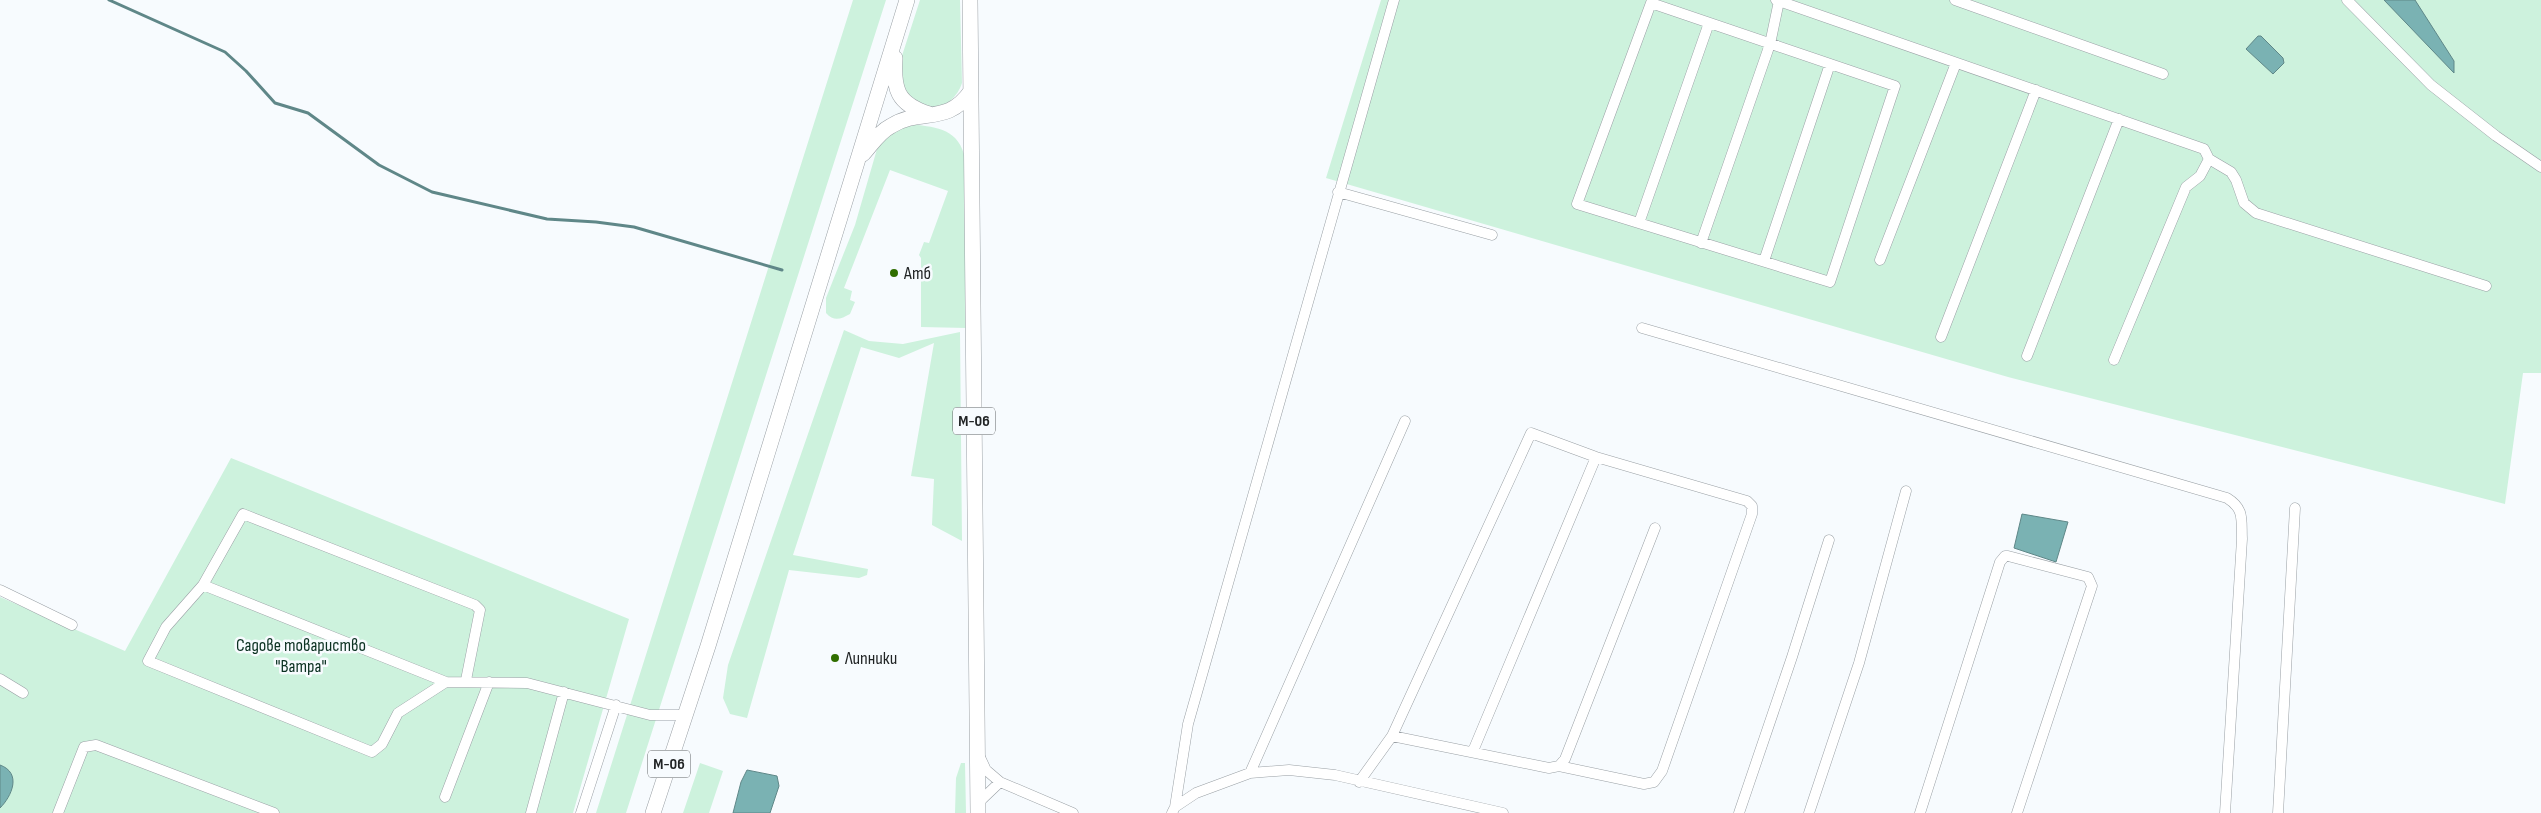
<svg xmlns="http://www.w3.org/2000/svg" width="2541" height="813" font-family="'Sofia Sans Condensed',sans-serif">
<rect width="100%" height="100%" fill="#f7fbfe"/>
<!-- green -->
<path fill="#cdf2dd" d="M 853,0 L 886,0 L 626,813 L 596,813 Z
M 920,0 L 960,0 L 962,83 C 957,99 940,113 922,107 C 916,105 911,99 905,96 L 899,65 Z
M 1381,0 L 2541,0 L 2541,373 L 2523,373 L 2505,504 L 2008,377 L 1326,178 Z
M 909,124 C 933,127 956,127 964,154 L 967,328 L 921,327 L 921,258 L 919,255 L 924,242 L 929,243 L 948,191 L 890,170 L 844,288 L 852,291 L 850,300 L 855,302 L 850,314 C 841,319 834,322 826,313 L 826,298 L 855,225 L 877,149 L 881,139 Z
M 844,330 L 869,341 L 903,344 L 960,332 L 962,541 L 932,525 L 934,479 L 911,476 L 934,343 L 899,358 L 861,347 L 793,555 L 868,569 L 867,575 L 859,578 L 789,570 L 747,718 L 730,714 L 723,698 L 728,665 Z
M 231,458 L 629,619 L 573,813 L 0,813 L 0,597 L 125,651 Z
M 700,763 L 723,771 L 709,813 L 683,813 Z
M 961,763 L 965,763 L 966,813 L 955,813 L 956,778 Z"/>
<!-- water -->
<path fill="#7ab2b3" stroke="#5f8788" d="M 2384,0 L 2415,0 L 2454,61 L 2454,73 Z
M 2258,36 L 2261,36 L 2283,58 L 2284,63 L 2273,74 L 2246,49 Z
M 2022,514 L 2068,522 L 2056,562 L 2014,548 Z
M 0,765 C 22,773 12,796 0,808 Z
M 747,770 L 777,776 L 779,786 L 770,813 L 733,813 L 741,782 Z"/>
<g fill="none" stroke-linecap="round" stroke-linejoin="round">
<!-- stream -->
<path stroke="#5f8788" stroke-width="3" d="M 109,0 L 225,52 L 246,71 L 275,103 L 308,113 L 379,165 L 432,192 L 547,219 L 596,222 L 634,227 L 782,270"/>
<defs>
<path id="minor" d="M 1776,0 L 2204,149 L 2209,159 L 2231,172 L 2236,180 L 2244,203 L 2256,213 L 2486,286
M 1955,0 L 2163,74
M 2347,0 L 2431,85 L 2496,136 L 2541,167
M 1651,3 L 1895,86 L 1830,282 L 1577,204 Z
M 1338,192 L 1492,235
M 1639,223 L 1709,23
M 1701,243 L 1770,44 L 1779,1
M 1880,260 L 1956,63
M 1764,261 L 1830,64
M 1642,328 L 2227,498 C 2245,509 2241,520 2242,539 L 2225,813
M 1941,337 L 2036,90
M 2027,356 L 2119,119
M 2114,360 L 2186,187 L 2200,176 L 2209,159
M 203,585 L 446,682
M 0,590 L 72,625
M 0,679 L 23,693
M 466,680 L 480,610 L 475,605 L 243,514 L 203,585 L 166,627 L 148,661 L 372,752 L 382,744 L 398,713 L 446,682 L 527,683 L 650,715 L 685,715
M 1392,736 L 1549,768 L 1559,766 L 1565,759 L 1655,528
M 1473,751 L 1596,457
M 979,755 L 986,770 L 1000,782 L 1073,813
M 1250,773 L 1405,421
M 1359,782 L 1392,736 L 1531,433 L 1596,457 L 1747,501 L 1752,506 L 1752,514 L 1662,771 L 1654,782 L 1644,784 L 1559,766
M 445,797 L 489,682
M 978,803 L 1000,782
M 1175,807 L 1188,724 L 1394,0
M 58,813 L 84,747 L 96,745 L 274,813
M 531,813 L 564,692
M 581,813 L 616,705
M 1172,813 L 1175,807 L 1196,793 L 1250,773 L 1289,770 L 1335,775 L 1503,813
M 1739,813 L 1792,657 L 1829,540
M 1809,813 L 1859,663 L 1906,491
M 1920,813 L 2000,562 L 2005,556 L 2008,556 L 2088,577 L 2092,586 L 2017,813
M 2278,813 L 2295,508"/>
<path id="highway" d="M 970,0 L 978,813
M 895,58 C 893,89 897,104 929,114
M 863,154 C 872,144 879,132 891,126 C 922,107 947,126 971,91
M 653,813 L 708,646 L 907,0"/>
</defs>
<!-- minor casing -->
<use href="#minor" stroke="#9aa0a5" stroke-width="11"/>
<!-- highway casing -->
<use href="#highway" stroke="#9aa0a5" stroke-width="16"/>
<!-- minor -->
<use href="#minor" stroke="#fff" stroke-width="10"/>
<!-- highway -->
<use href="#highway" stroke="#fff" stroke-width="15"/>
</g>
<!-- markers -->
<g fill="#306e00" stroke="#f7fbfe" stroke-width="2">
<circle cx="894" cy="273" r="5"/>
<circle cx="835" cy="658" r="5"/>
</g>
<g text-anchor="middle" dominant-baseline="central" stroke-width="5" stroke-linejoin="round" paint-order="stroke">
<!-- shield labels -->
<g fill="#f7fbfe" stroke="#616466" stroke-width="1">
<rect x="953" y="407.5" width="42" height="27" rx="4"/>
<rect x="648" y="750.5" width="42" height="27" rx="4"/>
</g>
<g font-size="16" font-weight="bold" fill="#212425">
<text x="974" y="421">М-06</text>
<text x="669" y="764">М-06</text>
</g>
<!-- poi labels -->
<g font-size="18" fill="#212425" stroke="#f7fbfe" text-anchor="start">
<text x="904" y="273">Атб</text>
<text x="845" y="658">Липники</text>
</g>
<!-- park labels -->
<g font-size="18" fill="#0c3222" stroke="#f7fbfe">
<text x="301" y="645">Садове товариство<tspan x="301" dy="21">"Ватра"</tspan></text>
</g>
</g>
</svg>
